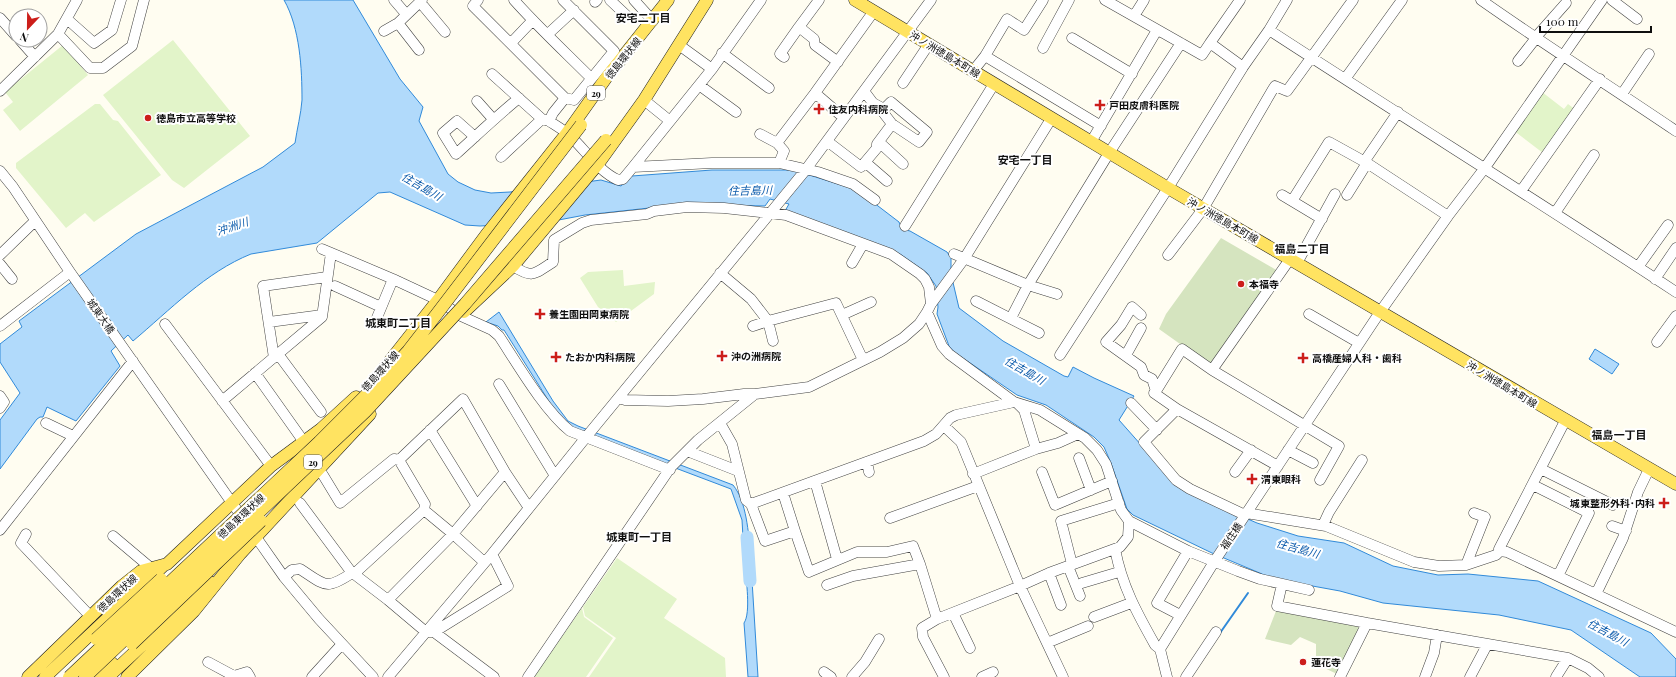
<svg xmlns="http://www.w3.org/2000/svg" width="1676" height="677" font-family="'Playfair Display','Noto Sans JP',serif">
<rect width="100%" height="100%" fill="#fffdf1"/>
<!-- cemetery -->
<path fill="#d5e4bf" d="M 1221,238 L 1278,271 L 1211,366 L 1159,329 L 1166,314 Z
M 1276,611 L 1361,626 L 1337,674 L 1316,664 L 1316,644 L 1300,637 L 1291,645 L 1265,639 Z"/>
<!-- pitch -->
<path fill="#e2f4c9" d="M 173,40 L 250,136 L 184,188 L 172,180 L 103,95 Z
M 63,45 L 88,75 L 20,131 L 3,110 L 13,102 L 5,92 Z
M 1542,92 L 1564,109 L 1568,104 L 1576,110 L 1543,153 L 1513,130 Z
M 95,104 L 100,104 L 113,120 L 118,121 L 161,175 L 94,222 L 85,213 L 66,228 L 16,168 L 16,163 Z
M 623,270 L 624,286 L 655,282 L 654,294 L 616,322 L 598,307 L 580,278 L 588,272 Z
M 617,558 L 677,599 L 664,618 L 725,658 L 726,677 L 589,677 L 616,638 L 585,616 L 583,607 Z
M 582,608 L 584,617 L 613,638 L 586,677 L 534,677 Z"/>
<!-- water -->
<path fill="#b1dafb" stroke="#318ad9" d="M 284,0 L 353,0 L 400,79 L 423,107 L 419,121 L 448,174 L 458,182 L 475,190 L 491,193 L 510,192 L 601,180 L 621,186 L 632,176 L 712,170 L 793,170 L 848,187 L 861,193 L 899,222 L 902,229 L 910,231 L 947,252 L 951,258 L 951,274 L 959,308 L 1003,341 L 1064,376 L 1068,377 L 1073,367 L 1094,378 L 1134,396 L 1119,420 L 1142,446 L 1188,493 L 1257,523 L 1298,536 L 1344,543 L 1393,566 L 1438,575 L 1468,574 L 1538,581 L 1651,633 L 1676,659 L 1676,677 L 1640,677 L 1571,630 L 1499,615 L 1383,603 L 1340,591 L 1274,579 L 1212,553 L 1133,515 L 1127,509 L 1111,463 L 1104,447 L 1094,437 L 1046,405 L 1017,395 L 954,352 L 949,346 L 937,314 L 938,307 L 936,286 L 927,273 L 900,254 L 785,211 L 789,204 L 770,199 L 765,206 L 686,204 L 585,215 L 548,222 L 480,226 L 465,225 L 390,192 L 378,193 L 317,243 L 251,254 C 206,272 170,310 133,341 L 128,335 L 111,351 L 120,366 L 76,421 L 47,407 L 43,417 L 40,417 L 37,419 L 0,469 L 0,420 L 20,393 L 0,362 L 0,344 L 22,327 L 19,321 L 136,234 L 263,167 L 295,143 C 297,129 301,114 302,100 C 302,69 300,28 284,0 Z
M 499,312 L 553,401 L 568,421 L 578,426 L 733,485 C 747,502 748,533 751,554 L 744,555 L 742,520 L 731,489 L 580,432 L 564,422 L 550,403 L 504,330 L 502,330 L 498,326 L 486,322 Z
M 1595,349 L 1619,364 L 1612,374 L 1589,359 Z
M 751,564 L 758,677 L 748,677 L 744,623 C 751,613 746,579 745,566 Z"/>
<!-- pier -->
<path fill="#fffdf1" d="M 571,183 L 542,224 L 508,226 L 538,187 Z"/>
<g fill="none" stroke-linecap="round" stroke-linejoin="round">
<!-- stream -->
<path stroke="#318ad9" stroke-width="2" d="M 1220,633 L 1248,593"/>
<!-- river -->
<path stroke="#b1dafb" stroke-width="13" d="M 747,537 L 750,581"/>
<defs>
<path id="minor" d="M 394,0 L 406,14
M 478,0 L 473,6 L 565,98 L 574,100 L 614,51 L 563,0
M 514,0 C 538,27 565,52 591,78
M 610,0 L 627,16
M 634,0 L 653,21
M 819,0 L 799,27 L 814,39 L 815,45 L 838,62
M 1105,0 L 1202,55 L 1210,43 L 1243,67
M 1481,0 C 1545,45 1611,87 1676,131
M 1612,0 L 1637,19
M 420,2 L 445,32
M 595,2 L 597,0
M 1134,16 L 1144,0
M 0,18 L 16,36
M 67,19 L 94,43 L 112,30 L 121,0
M 1269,30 L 1287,0
M 384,31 L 398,23
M 58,34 L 90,68 L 103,68 L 132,46 L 144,0
M 548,34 L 574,10
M 1072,38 L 1132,74
M 1535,38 L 1566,3
M 20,40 L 35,57
M 511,43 L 532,21
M 1210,43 L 1240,0
M 679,45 L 712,69
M 1043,48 L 1069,0
M 419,50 L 398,23 L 422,0
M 722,53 L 769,88
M 985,56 L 1101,126
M 784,57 L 780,54 L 799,27
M 1518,61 L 1536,38
M 973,71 L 985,56 L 1007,19 L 1024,30 L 1043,0
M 492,74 L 542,119 L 549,121
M 1345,79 L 1402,0
M 903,83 L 929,44
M 699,85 L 736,112
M 0,91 L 58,34 L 77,0
M 864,91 L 873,103 L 884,109 L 891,102 L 927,132 L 919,142 L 892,124
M 815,93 L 844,118
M 1622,94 L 1649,54
M 565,98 L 553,113 L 549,121 C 555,125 562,129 568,134 C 584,148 598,171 618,180 L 623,179 L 633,167 L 712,163 L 779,163 L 818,172 L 853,184 L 875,200
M 644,100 L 670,121
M 477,101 L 493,119
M 760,134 L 777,143
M 475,137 L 457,121 L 443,133 L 456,154 C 477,135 497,116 519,98
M 827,141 L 861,167 L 877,148 L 877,144 L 892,124 L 882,111 L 884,109
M 879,142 L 903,164
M 1091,142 L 1157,30
M 501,157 L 542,119
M 865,162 L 887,181
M 1364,162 L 1398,112
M 779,163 L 784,151 L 777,143 L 815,93 L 874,11
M 633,167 L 712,69 L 761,0
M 0,171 L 13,187 L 70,272 L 284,577 L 319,619 L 373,677
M 1521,191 L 1600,79
M 1282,195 L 1322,219
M 1347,195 L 1367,163
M 1292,201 L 1329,142 L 1367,163 L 1448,216
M 1555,213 L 1594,155
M 905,226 L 994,84
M 322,249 L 393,279 L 438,300 L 461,316 L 492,330 L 499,336 C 518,365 544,410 570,431 L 670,470
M 954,254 L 1028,285 L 1057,294
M 0,255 L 35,221
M 1168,255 L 1203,209 L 1273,89 L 1275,86 L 1287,91 L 1353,0
M 852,263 L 863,244
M 1297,263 L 1335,194
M 0,264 L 12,279
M 513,266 C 533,279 534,274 553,262 L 554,240 L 582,223 L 591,220 L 647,214 L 654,211 L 687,207 L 724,208 L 786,215 L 891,254 L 920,274 L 925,279 L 929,287 L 931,304 L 927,312 L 942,346 L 949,354 L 1014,402 L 1040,410 L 1085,438 L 1097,450 L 1106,464 L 1121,510 L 1129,521 L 1188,551 L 1238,571 L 1260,579 L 1309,590
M 1638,267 L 1668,225
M 720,273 L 751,299 L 768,321 L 836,303 L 863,360
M 1655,279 L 1676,248
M 335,286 L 381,307
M 976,301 L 1039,333
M 931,304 L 964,259 L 1051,119
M 1309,314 L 1359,343
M 842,315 L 871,302
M 1141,315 L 1132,307 L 1121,325 L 1106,342 L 1141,367 L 1144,375 L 1152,379 L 1156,391 L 1154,393 L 1177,409 L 1144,442 L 1176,480 L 1190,489 L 1245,515
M 1011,318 L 1028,285 L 1109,153 L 1181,43
M 376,320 L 393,279
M 269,322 L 322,315
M 165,324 L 271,466
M 0,326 L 70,272
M 753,326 L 768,321 L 773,341
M 1657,342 L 1676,316
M 278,354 L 321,412
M 1060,355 L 1168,188 L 1243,67 L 1269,30 C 1404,118 1541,203 1676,292
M 1126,355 L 1141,328
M 274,358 L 263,286 L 327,277
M 1212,370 L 1290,259
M 255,373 L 304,442
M 499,384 L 555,476
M 1156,391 L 1182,349 L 1212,370 L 1339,446 L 1320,480
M 0,396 L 4,402 L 0,408
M 618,398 L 625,400 L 668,401 L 703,399 L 744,394 L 755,394 L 809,387 L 880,352 L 903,338 L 919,324 L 927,312
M 222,401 L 322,317 L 331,253
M 1017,403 L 1024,410 L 1036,449
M 1131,403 L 1157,430
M 1177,409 L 1278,466
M 46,423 L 73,436
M 720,423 L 732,444 L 746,500 L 751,504 L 765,541 L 795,531 L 809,572 L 857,552 L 887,552 L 913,546 L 920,564 L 937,619
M 944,426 L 961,442 L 1020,586 L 1063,677
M 430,430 L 477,506
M 1288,450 L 1313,463
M 687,451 L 738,471
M 1079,458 L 1091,490
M 867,462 L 869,472
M 1541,469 L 1613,505
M 318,471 L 323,475 L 340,503 L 394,459 L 399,460
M 1042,472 L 1055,505 L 1112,481
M 1235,472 L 1251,450
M 973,474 L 1036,449 L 1058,443 L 1078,434
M 815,481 L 837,559
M 1533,485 L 1589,513 L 1558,576
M 783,493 L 795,531
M 300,503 L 352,573
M 751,504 L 924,441 L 936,434 L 950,418 L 956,415 L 1014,402
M 1246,513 L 1326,526 L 1414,562 L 1439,566 L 1466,565 L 1496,555 L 1500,551 L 1507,552 L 1676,632
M 890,518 L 978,486
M 1323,525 L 1329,512 L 1362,460
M 1612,526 L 1626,531
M 0,530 L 133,361
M 26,534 L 21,543 L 91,617
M 113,536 L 151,568
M 1115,549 C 1122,586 1137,613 1155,645 L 1160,649
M 1500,551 L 1499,549 L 1565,421
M 484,562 L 453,534 L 424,510 L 425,504 L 399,460 L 463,399 L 505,472 L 529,508
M 1072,564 L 1061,521 L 1119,503
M 1466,565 L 1485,517 L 1474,513
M 1068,566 L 1080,596
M 1049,573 L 1061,605
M 354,574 L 424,510
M 284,577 L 292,570 L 300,569 C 325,585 325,591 352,573 L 354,574 L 388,600 L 426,632 L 434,632 L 494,677
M 1082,583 L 1119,572
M 1282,584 L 1277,606 L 1367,623
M 827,585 L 853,576 L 920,564
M 1596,594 L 1623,538 L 1638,492 L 1649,469
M 388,600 L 453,534 L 505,472
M 953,613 L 970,648
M 1180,615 L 1157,603 L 1188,551
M 1094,617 L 1131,603
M 434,632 L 508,586 L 492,554
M 1047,643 L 1088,626
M 208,662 L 234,676 L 247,672 L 250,677
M 824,672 L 831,677
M 312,677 L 342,644
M 388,677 L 492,554 L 587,436 L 804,172 L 931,0
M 528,677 L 671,467 L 698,440 L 755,394
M 852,677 L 865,662 L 879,639
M 944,677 L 923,637 L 922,628 L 937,619 L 1020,586 L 1049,573 L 1120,547 L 1128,537 L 1129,521
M 982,677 L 993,672
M 1167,677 L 1160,649 L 1214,562 L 1380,312 L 1448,216 L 1484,169 L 1602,0
M 1186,677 L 1216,632
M 1340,677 L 1367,623 L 1568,658 L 1588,668 L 1599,677
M 1425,677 L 1434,653 L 1437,635
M 1470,677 L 1487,645
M 1556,677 L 1568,658"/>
<path id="major" d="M 855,0 L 1168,188 L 1676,484
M 464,312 L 513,266 L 598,164 L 644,100 L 707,0
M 382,371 L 438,300 L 486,235 L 567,133 L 606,78 L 668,0
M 28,677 L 122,586 L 141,571 L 167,564 L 271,466 L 321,429 L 356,397
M 45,677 L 163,566
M 98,677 L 112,663
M 108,677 L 210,582
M 127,677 L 194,611 L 240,554 L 370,414"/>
</defs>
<!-- minor casing -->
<use href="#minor" stroke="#424242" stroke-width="11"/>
<!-- major casing -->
<use href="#major" stroke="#202020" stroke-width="13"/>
<!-- minor -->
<use href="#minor" stroke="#fff" stroke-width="10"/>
<!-- major -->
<use href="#major" stroke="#ffe361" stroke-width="12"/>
<defs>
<path id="major-bridge" d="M 96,639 L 161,579
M 132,644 L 261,521
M 69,677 L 319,442 L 385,376 L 408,351 L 436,315 L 581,125
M 85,677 L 365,412 L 465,304 L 606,140"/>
</defs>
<!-- major-bridge casing -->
<use href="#major-bridge" stroke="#202020" stroke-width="13" stroke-linecap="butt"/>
<!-- major-bridge -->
<use href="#major-bridge" stroke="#ffe361" stroke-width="12"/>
</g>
<!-- markers -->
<g fill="#cc1e1a" stroke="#fff" stroke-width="1.5">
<path d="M1098 99h4v4h4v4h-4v4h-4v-4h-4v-4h4z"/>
<path d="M817 103h4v4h4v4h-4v4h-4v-4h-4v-4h4z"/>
<circle cx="148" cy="118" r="4"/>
<circle cx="1241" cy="284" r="4"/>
<path d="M538 308h4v4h4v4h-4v4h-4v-4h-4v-4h4z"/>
<path d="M720 350h4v4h4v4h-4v4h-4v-4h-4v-4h4z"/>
<path d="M554 351h4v4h4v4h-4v4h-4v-4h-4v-4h4z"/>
<path d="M1301 352h4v4h4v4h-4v4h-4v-4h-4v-4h4z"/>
<path d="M1250 473h4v4h4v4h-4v4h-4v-4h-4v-4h4z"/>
<path d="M1662 497h4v4h4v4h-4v4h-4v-4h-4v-4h4z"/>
<circle cx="1303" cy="662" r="4"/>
</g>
<g text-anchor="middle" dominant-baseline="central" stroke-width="4" stroke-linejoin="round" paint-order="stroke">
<!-- shield labels -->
<g fill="#fff" stroke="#575757" stroke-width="1">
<rect x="587" y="86" width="18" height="14" rx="3"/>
<rect x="304" y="455" width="18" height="14" rx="3"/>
</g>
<g font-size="9" font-weight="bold" fill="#0f0f0f">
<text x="596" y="93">29</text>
<text x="313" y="462">29</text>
</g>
<!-- street labels -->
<g font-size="10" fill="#0f0f0f" stroke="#fff">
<text transform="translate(945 54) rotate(31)">沖ノ洲徳島本町線</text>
<text transform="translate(623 58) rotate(-51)">徳島環状線</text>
<text transform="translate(1223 220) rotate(30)">沖ノ洲徳島本町線</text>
<text transform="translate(101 316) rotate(55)">城東大橋</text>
<text transform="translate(380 371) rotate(-48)">徳島環状線</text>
<text transform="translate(1502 384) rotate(31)">沖ノ洲徳島本町線</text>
<text transform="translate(241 516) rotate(-43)">徳島東環状線</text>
<text transform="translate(1231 536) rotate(-56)">福住橋</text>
<text transform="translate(117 593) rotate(-43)">徳島環状線</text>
</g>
<!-- poi labels -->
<g font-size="10" font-weight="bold" fill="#0f0f0f" stroke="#fff" text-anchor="start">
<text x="1109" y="105">戸田皮膚科医院</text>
<text x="828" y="109">住友内科病院</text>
<text x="156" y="118">徳島市立高等学校</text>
<text x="1249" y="284">本福寺</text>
<text x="549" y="314">養生園田岡東病院</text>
<text x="731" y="356">沖の洲病院</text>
<text x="565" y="357">たおか内科病院</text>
<text x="1312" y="358">高橋産婦人科・歯科</text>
<text x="1261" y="479">渭東眼科</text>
<text x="1655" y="503" text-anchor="end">城東整形外科･内科</text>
<text x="1311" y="662">蓮花寺</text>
</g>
<!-- neighbourhood labels -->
<g font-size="11" font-weight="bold" fill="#0f0f0f" stroke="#fff">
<text x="643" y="17">安宅二丁目</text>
<text x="1025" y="159">安宅一丁目</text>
<text x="1302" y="248">福島二丁目</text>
<text x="398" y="322">城東町二丁目</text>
<text x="1619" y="434">福島一丁目</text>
<text x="639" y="536">城東町一丁目</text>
</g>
<!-- water labels -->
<g font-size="11" font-style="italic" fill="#0d5cac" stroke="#fff">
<text transform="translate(422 186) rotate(30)">住吉島川</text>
<text transform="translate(750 190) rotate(-1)">住吉島川</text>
<text transform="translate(232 226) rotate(-18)">沖洲川</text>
<text transform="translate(1025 370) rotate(30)">住吉島川</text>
<text transform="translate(1298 548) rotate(16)">住吉島川</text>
<text transform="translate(1608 632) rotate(28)">住吉島川</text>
</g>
</g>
<!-- north arrow -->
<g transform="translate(28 28) rotate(202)"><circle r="19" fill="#ffffff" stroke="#9f9f9f"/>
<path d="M0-3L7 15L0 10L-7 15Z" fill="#cc1e1a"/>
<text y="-6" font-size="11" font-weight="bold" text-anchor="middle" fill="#0f0f0f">N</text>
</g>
<!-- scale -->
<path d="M1540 26v6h111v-6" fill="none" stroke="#0f0f0f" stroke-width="2"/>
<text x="1546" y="26" font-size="12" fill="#0f0f0f" stroke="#ffffff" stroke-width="3" paint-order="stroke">100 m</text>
</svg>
